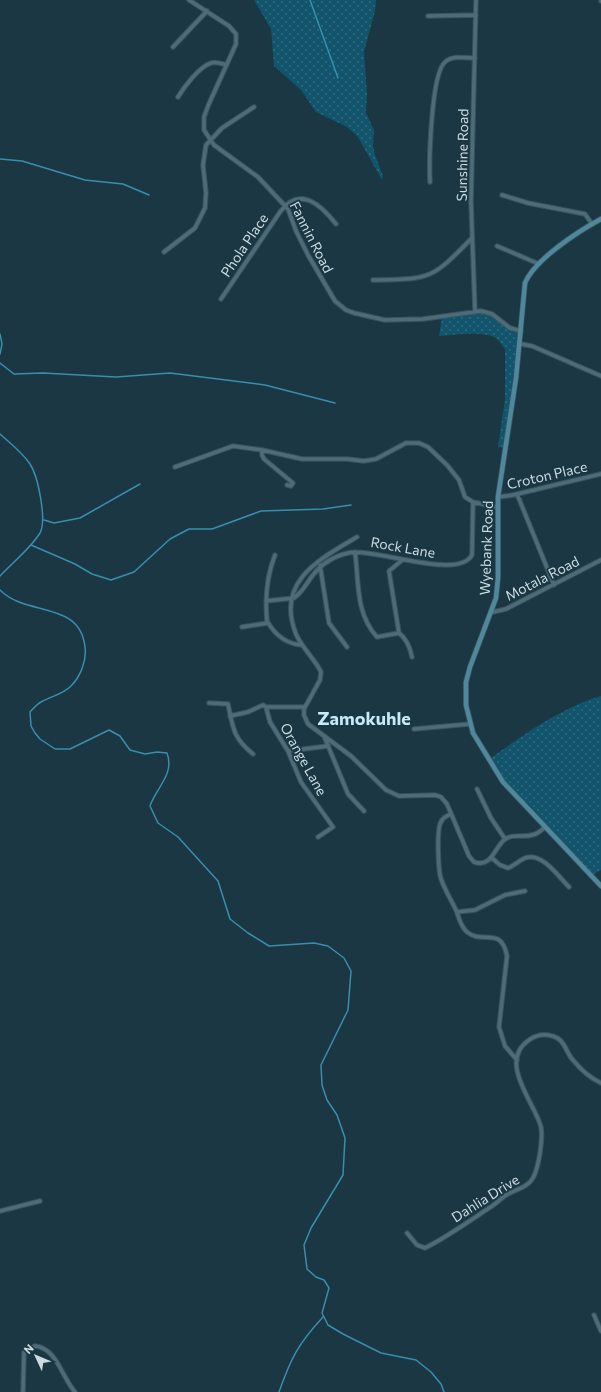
<svg xmlns="http://www.w3.org/2000/svg" width="601" height="1392" font-family="Commissioner,sans-serif">
<defs>
<pattern id="grass-dots" width="8" height="8" patternUnits="userSpaceOnUse"><rect width="8" height="8" fill="#11546c"/><path d="M2 2h.1M6 6h.1" fill="none" stroke="#326c81" stroke-width="1.8" stroke-linecap="round"/></pattern>
</defs>
<rect width="100%" height="100%" fill="#1a3743"/>
<!-- grass -->
<path fill="url(#grass-dots)" d="M 254,0 L 376,0 L 375,11 L 364,52 L 367,94 L 366,113 L 374,130 L 373,146 L 375,155 L 383,176 L 382,180 L 358,137 L 347,127 L 316,112 L 301,90 L 274,66 L 271,29 Z
M 487,312 L 511,328 L 522,331 L 506,448 L 498,447 L 505,399 L 505,349 C 502,345 498,339 494,337 C 481,331 454,335 439,336 L 442,317 Z
M 601,696 L 601,870 L 591,876 L 510,791 L 488,760 C 523,735 560,708 601,696 Z"/>
<g fill="none" stroke-linecap="round" stroke-linejoin="round">
<!-- stream -->
<path stroke="#398eae" stroke-width="1.5" d="M 310,0 L 338,78
M 0,159 L 22,161 L 85,180 L 123,184 L 149,195
M 0,334 L 2,344 L 0,354
M 0,363 L 14,374 L 43,373 L 116,377 L 170,373 L 265,385 L 335,403
M 0,434 C 11,444 22,452 30,464 C 38,476 47,520 40,533 C 30,549 13,562 0,576
M 44,520 L 54,523 L 80,518 L 140,484
M 31,545 L 75,564 L 92,574 L 111,580 L 134,572 L 170,539 L 189,529 L 212,529 L 261,511 L 323,509 L 351,505
M 0,590 C 26,617 80,600 85,647 C 87,661 80,677 71,686 C 62,695 51,696 41,702 C 37,704 33,709 30,712 L 31,726 L 35,733 L 40,739 L 55,749 L 70,749 L 109,730 L 120,736 L 130,750 L 145,754 L 157,752 L 167,753 C 175,774 156,788 150,806 L 158,823 L 178,837 L 218,881 L 230,919 L 248,933 L 269,946 L 314,943 L 328,946 L 344,958 L 351,971 L 348,1010 L 321,1065 L 322,1085 L 327,1100 L 337,1115 L 345,1138 L 343,1175 L 311,1228 L 304,1245 L 307,1269 L 316,1277 L 324,1280 L 329,1288 L 322,1313 L 328,1325 L 343,1334 L 381,1353 L 416,1360 L 431,1372 L 441,1384 L 444,1392
M 279,1392 C 291,1358 298,1344 323,1317"/>
<defs>
<path id="street" d="M 189,0 L 229,26 L 236,34 L 236,44 L 208,106 L 204,117 L 204,130 L 214,145 L 258,177 L 288,209 L 296,231 L 308,255 L 335,301 L 346,310 L 354,313 L 385,320 L 423,319 L 481,311 L 492,314 L 510,328 L 521,331
M 601,0 L 601,1
M 428,16 L 476,15
M 173,47 L 207,11
M 178,97 C 184,87 199,67 211,63 C 216,61 222,64 227,65
M 430,182 C 429,161 431,74 445,62 C 453,55 466,58 475,58
M 502,195 L 528,203 L 585,214 L 592,224
M 497,246 L 539,264
M 164,252 L 195,228 L 205,208 L 206,193 L 203,165 L 206,145 L 222,128 L 254,107
M 373,280 C 431,279 431,280 472,238
M 221,299 L 280,212 C 300,185 321,205 336,224
M 475,311 L 471,202 L 476,0
M 521,344 L 532,346 L 601,376
M 262,450 L 262,455 L 264,459 L 293,483 L 291,486 L 287,485
M 175,467 L 233,446 L 262,450 L 302,459 L 347,459 L 364,461 L 376,459 L 406,443 L 419,443 L 428,447 L 447,465 L 459,480 L 465,497 L 473,502
M 517,494 L 554,585
M 498,497 L 513,495 L 601,474
M 357,537 C 320,559 275,581 296,634 C 302,648 314,658 321,672 L 320,680 L 304,709 L 304,715 L 308,724 L 351,756 L 386,790 L 399,796 L 435,795 L 441,797 L 447,804 L 469,856 L 474,862 C 491,868 494,849 504,840 C 513,833 522,838 532,835 C 537,834 541,831 545,827
M 355,552 C 359,581 355,613 377,637 L 399,633 C 407,639 410,647 412,657
M 275,555 C 267,575 265,599 267,621 C 275,635 286,644 302,645
M 320,565 L 329,623 L 347,647
M 266,601 L 294,598 C 300,594 304,588 308,582 C 318,566 330,557 348,553 C 373,547 458,581 472,555 L 473,502 L 497,507
M 493,612 L 506,609 L 601,560
M 242,627 L 268,623
M 399,633 L 389,571 L 401,561
M 209,703 L 228,704 C 233,728 233,738 253,754
M 266,707 L 305,707
M 230,716 L 248,712 L 263,705 L 266,707 L 270,722 L 288,751 L 301,782 L 333,827 L 318,837
M 414,729 L 470,724
M 324,736 L 348,794 L 364,811
M 288,751 L 328,746
M 477,789 L 491,818 L 505,839
M 451,814 C 446,816 442,818 440,824 C 437,833 438,870 441,879 C 445,890 451,900 456,910 C 459,917 460,926 467,932 C 482,945 501,925 507,956 L 499,1027 L 505,1046 L 517,1060
M 492,858 L 500,865 L 508,868 C 514,866 518,861 525,858 C 542,852 558,876 569,887
M 457,912 L 475,910 L 505,895 L 525,891
M 0,1211 L 40,1201
M 407,1233 L 417,1245 L 425,1248 C 447,1237 468,1222 489,1208 C 496,1204 502,1197 508,1194 C 517,1189 528,1187 533,1178 C 539,1167 543,1139 541,1127 C 535,1103 497,1062 529,1040 C 540,1032 557,1033 564,1045 C 567,1050 569,1056 573,1060 C 581,1070 590,1078 601,1083
M 594,1315 L 601,1331
M 23,1392 L 24,1352 L 35,1346 C 57,1348 62,1378 75,1392"/>
<path id="secondary" d="M 601,219 C 579,231 535,259 525,283 L 516,378 L 498,497 L 498,578 L 496,598 L 470,667 L 466,682 L 466,705 L 473,733 L 503,782 L 601,886"/>
</defs>
<!-- street casing -->
<use href="#street" stroke="#39535d" stroke-width="5.5"/>
<!-- secondary casing -->
<use href="#secondary" stroke="#39535d" stroke-width="6"/>
<!-- street -->
<use href="#street" stroke="#4d6b78" stroke-width="3.5"/>
<!-- secondary -->
<use href="#secondary" stroke="#4f879d" stroke-width="4.5"/>
</g>
<g text-anchor="middle" dominant-baseline="central" stroke-width="3.5" stroke-linejoin="round" paint-order="stroke">
<!-- street labels -->
<g font-size="14" fill="#cadbe2" stroke="#1a3743">
<text transform="translate(462 155) rotate(-89)">Sunshine Road</text>
<text transform="translate(312 237) rotate(63)">Fannin Road</text>
<text transform="translate(244 245) rotate(-56)">Phola Place</text>
<text transform="translate(547 475) rotate(-13)">Croton Place</text>
<text transform="translate(403 547) rotate(10)">Rock Lane</text>
<text transform="translate(486 548) rotate(-88)">Wyebank Road</text>
<text transform="translate(542 578) rotate(-27)">Motala Road</text>
<text transform="translate(304 759) rotate(61)">Orange Lane</text>
<text transform="translate(485 1198) rotate(-32)">Dahlia Drive</text>
</g>
<!-- district labels -->
<g font-size="18" font-weight="bold" fill="#c8e9f8" stroke="#1a3743">
<text x="364" y="718">Zamokuhle</text>
</g>
</g>
<!-- north arrow -->
<g transform="translate(36 1356) rotate(314)" stroke="#1a3743" stroke-width="3" paint-order="stroke">
<path d="M0-3L7 15L0 10L-7 15Z" fill="#cadbe2"/>
<text y="-6" font-size="11" font-weight="bold" text-anchor="middle" fill="#cadbe2">N</text>
</g>
</svg>
